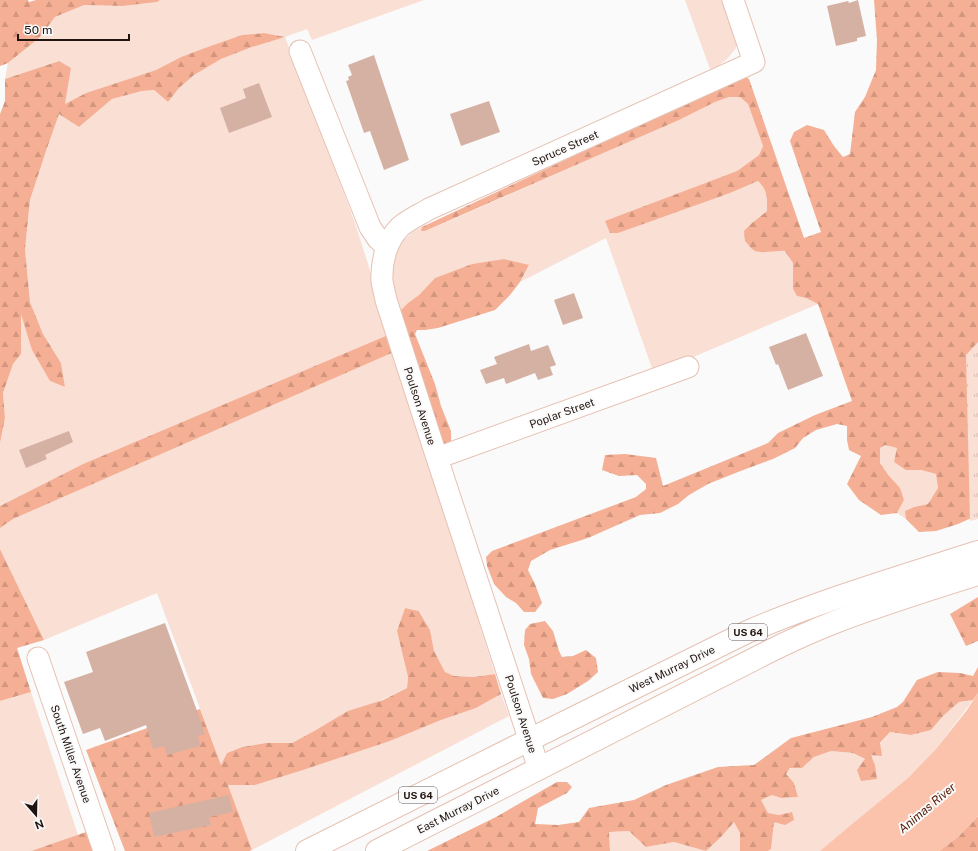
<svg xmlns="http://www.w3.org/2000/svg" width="978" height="851" font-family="'Public Sans',sans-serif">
<defs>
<pattern id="forest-firs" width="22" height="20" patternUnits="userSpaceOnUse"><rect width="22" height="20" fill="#f5af94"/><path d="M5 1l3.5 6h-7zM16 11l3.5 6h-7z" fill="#d2967e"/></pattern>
<pattern id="park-tufts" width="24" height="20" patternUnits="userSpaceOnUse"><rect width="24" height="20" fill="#fadfd5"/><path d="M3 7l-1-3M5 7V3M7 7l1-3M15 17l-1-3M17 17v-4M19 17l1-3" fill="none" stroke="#d6beb6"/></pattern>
</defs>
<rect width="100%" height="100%" fill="#fafafa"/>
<!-- grass -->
<path fill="#fadfd5" d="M 160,0 L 424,0 L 312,40 L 307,29 L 285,37 L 355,223 L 369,267 L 388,335 L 83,464 L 0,506 L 0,443 L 5,418 L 3,393 L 13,364 L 21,354 L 21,312 L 50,381 L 65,387 L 61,363 L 43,334 L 30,302 L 25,249 L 30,200 L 47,148 L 59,113 L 79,127 L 112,99 L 142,91 L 154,90 L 168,102 L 179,88 L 194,75 L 221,59 L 252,47 L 284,37 L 264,33 L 242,35 L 181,57 L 156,70 L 86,93 L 65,104 L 71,68 L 58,61 L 5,79 L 8,63 L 39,38 L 55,17 L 84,5 L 123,6 L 157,2 Z
M 685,0 L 726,0 L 738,39 L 736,48 L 727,59 L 718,66 L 710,69 Z
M 729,97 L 740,97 L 748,104 L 763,146 L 759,155 L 737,171 L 606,221 L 610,233 L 730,193 L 758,181 C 768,191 767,198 767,211 L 752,223 L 778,250 L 785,250 L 793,263 L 793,289 L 798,296 L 806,298 L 818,304 L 691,358 L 653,371 L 606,238 L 520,282 L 529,266 L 504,259 L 472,264 L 435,278 L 419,295 L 408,303 L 400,311 L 395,294 L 392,268 L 396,253 L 403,241 L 414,231 L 422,227 L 422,230 L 425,231 L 442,224 L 679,120 L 715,102 Z
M 394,352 L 430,466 L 495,674 L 474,677 L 454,676 L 445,672 L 434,651 L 430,630 L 420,611 L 405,608 L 397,631 L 408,677 L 407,688 L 316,730 L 292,743 L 266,743 L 241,747 L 227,753 L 221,765 L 157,593 L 44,640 L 0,549 L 0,528 L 13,519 Z
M 885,445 L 898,448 L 897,453 L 906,470 L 921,470 L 936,474 L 938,488 L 928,504 L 914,507 L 906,511 L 906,519 L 897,513 L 904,500 L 880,463 L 880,448 Z
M 31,692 L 78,835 L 31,851 L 0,851 L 0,701 Z
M 501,694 L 509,716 L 252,850 L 228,785 L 255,785 L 300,771 L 390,741 L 441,720 L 476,708 Z
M 973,700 L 936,749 L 908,778 L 852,824 L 820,851 L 768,851 L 771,849 L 774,822 L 792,812 L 779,815 L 768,813 L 761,800 L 772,795 L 781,798 L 798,797 L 794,783 L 785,774 L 791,768 L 802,768 L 814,757 L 831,751 L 853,753 L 875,765 L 871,755 L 890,732 L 911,735 L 931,730 L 943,716 L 959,702 Z
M 734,821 L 740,833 L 740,851 L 610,851 L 609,832 L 629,831 L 646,847 L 674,842 L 706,851 L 721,837 Z"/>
<!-- forest -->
<path fill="url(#forest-firs)" d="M 0,0 L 28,0 L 29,2 L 36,0 L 160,0 L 157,2 L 123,6 L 84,5 L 55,17 L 39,38 L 8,63 L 0,66 Z
M 874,0 L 978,0 L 978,515 L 958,524 L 936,531 L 919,532 L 906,519 L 905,511 L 914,507 L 928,504 L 938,488 L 936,474 L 921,470 L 906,470 L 894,462 L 897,448 L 885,445 L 880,448 L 880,463 L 889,476 L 900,488 L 904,500 L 897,513 L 881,515 L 859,500 L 847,484 L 861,456 L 849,450 L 847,440 L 847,426 L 837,424 L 816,430 L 803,438 L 795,448 L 773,459 L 738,472 L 708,484 L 689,495 L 678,504 L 660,513 L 640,515 L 588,538 L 550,550 L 531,561 L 528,570 L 535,584 L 542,603 L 535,612 L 524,612 L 516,603 L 506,597 L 494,584 L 487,566 L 486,557 L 492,551 L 636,497 L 646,489 L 646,484 L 637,475 L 619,476 L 602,470 L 605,455 L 625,454 L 656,458 L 663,486 L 768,443 L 778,433 L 815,415 L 852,401 L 818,304 L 806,298 L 797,296 L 793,289 L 793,263 L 785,251 C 778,250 761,254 755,251 C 751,249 748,244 745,241 L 744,231 L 752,223 L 767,211 C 767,198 768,191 758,181 L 730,193 L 618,233 L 610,233 L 605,221 L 737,171 L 759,155 L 763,146 L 748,104 L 740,97 L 729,97 L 715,102 L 679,120 L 425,231 L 421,231 L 422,227 L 744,76 L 749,79 L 804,238 L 821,232 L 790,141 L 794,132 L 807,125 L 824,130 L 834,146 L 843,157 L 850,154 L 855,112 L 865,97 L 876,70 L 877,40 Z
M 264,33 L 285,37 L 252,47 L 221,59 L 194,75 L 179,88 L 168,102 L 154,90 L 142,91 L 112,99 L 79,127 L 59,114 L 47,148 L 30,200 L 25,249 L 30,302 L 43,334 L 61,363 L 65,387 L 50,381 L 32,350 L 21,314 L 21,354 L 13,364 L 3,393 L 5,418 L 0,443 L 0,114 L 5,101 L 5,79 L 59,61 L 71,68 L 65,104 L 86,93 L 156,70 L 181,57 L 205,48 L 242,35 Z
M 504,259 L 529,265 L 520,282 L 510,295 L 495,310 L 438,328 L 425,330 L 417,330 L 415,334 L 435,384 L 441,406 L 451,431 L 451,441 L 447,444 L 445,444 L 441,441 L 400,311 L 408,303 L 419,295 L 435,278 L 472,264 Z
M 388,335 L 394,352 L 13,519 L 0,528 L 0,506 L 83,464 Z
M 0,549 L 44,640 L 17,648 L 31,692 L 0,701 Z
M 978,597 L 978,641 L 966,646 L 950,614 Z
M 405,608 L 419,611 L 430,630 L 434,651 L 445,672 L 454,676 L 474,677 L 495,674 L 501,694 L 476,708 L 441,720 L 390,741 L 300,771 L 255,785 L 228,785 L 252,850 L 249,851 L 125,851 L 86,750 L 200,709 L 221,765 L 227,753 L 242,747 L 266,743 L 292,743 L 316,730 L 348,711 L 383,700 L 407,688 L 408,677 L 397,631 Z
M 545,621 L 553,631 L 559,651 L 562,657 L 573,656 L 586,650 L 596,658 L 598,672 L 588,681 L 567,694 L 553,699 L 543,698 L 531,674 L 529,659 L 524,645 L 525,630 L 530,624 Z
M 978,667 L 978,693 L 973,700 L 959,702 L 943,716 L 931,730 L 911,735 L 890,732 L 880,743 L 882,756 L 871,755 L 875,765 L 877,779 L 861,781 L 857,770 L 865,759 L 853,753 L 831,751 L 814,757 L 802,768 L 790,768 L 786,774 L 794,783 L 798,797 L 781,798 L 772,795 L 761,800 L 768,813 L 779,815 L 792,812 L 794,820 L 785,825 L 774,822 L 771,849 L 768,851 L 740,851 L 740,833 L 734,822 L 721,837 L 706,851 L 674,842 L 646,847 L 629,831 L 609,832 L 610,851 L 427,851 L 496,817 L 557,782 L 567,782 L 572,787 L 567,793 L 538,808 L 535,824 L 558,825 L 579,822 L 589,808 L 634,800 L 666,785 L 718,767 L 754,765 L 791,738 L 872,717 L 897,707 L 903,702 L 917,680 L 938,672 L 960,673 L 973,676 Z
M 978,816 L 978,851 L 939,851 L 959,836 Z
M 89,831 L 96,851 L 31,851 Z"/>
<!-- park -->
<path fill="url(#park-tufts)" d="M 978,342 L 978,519 L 970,521 L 966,355 Z"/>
<!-- water -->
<path fill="#fbc2ac" d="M 978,693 L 978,816 L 959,836 L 939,851 L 820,851 L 852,824 L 908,778 L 936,749 L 967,710 Z"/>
<!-- building -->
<path fill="#d5b1a3" d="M 858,0 L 866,36 L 857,38 L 857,41 L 836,46 L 827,6 L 848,1 L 849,3 Z
M 374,55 L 409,160 L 384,170 L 370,131 L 364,133 L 346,81 L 349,80 L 348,77 L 352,75 L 348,65 Z
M 259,83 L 272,117 L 229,133 L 220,108 L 246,98 L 243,89 Z
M 489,101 L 500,132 L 461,146 L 450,114 Z
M 574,293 L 583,318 L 563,325 L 554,300 Z
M 806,333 L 823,376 L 788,390 L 778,364 L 776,365 L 769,347 Z
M 529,344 L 531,351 L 548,345 L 556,365 L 550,367 L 553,375 L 538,380 L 535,373 L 506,384 L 504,378 L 486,384 L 480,370 L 497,364 L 494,357 Z
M 69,431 L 73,442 L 45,455 L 47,459 L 26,468 L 19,450 Z
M 165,623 L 200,719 L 205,734 L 198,736 L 200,746 L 167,755 L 164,746 L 153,749 L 146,725 L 105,741 L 100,728 L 83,734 L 64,682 L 93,672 L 86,652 Z
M 229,795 L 233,812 L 209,817 L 211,825 L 154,837 L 149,813 Z"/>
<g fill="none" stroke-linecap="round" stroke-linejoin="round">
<defs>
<path id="minor" d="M 300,51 L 370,227 L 378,239 L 387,247
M 437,458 L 688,367
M 38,658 L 104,851
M 539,769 L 437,458 L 386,300 C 385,294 383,288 382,281 C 381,263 386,241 400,227 C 408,220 419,215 429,209 L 754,62 L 733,0"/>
<path id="highway" d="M 307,851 L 529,740 L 747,632 C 822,600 900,577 978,552
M 377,851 L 768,652 C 790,641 812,631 835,622 C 882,604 930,589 978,574"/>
</defs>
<!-- minor casing -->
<use href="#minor" stroke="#e6c1b3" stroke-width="23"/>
<!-- highway casing -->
<use href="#highway" stroke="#e6c1b3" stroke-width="24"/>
<!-- minor -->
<use href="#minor" stroke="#fff" stroke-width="21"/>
<!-- highway -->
<use href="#highway" stroke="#fff" stroke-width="22"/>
</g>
<g text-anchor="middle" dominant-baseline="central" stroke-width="4" stroke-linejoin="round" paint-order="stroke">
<!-- shield labels -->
<g fill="#fafafa" stroke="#625956" stroke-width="1">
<rect x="729" y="624" width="38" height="16" rx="3"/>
<rect x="399" y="787" width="38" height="16" rx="3"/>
</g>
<g font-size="10" font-weight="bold" fill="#21140f">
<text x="748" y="632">US 64</text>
<text x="418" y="795">US 64</text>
</g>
<!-- street labels -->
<g font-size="11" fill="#21140f" stroke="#fafafa">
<text transform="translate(565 148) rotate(-24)">Spruce Street</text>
<text transform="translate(420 406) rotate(72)">Poulson Avenue</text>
<text transform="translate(562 413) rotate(-20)">Poplar Street</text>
<text transform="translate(672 669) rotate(-26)">West Murray Drive</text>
<text transform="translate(521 714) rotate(72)">Poulson Avenue</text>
<text transform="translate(71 754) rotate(71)">South Miller Avenue</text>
<text transform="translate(458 810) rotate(-27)">East Murray Drive</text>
</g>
<!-- water labels -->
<g font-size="12" font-style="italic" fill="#551800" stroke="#fafafa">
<text transform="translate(927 808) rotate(-40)">Animas River</text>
</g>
</g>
<!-- north arrow -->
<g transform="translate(36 815) rotate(160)" stroke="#fafafa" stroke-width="3" paint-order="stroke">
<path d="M0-3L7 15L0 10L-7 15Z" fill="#21140f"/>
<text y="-6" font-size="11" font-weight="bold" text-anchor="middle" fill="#21140f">N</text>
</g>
<!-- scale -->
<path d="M18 34v6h111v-6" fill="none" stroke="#21140f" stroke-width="2"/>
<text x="24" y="34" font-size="12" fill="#21140f" stroke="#fafafa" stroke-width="3" paint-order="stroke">50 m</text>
</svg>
